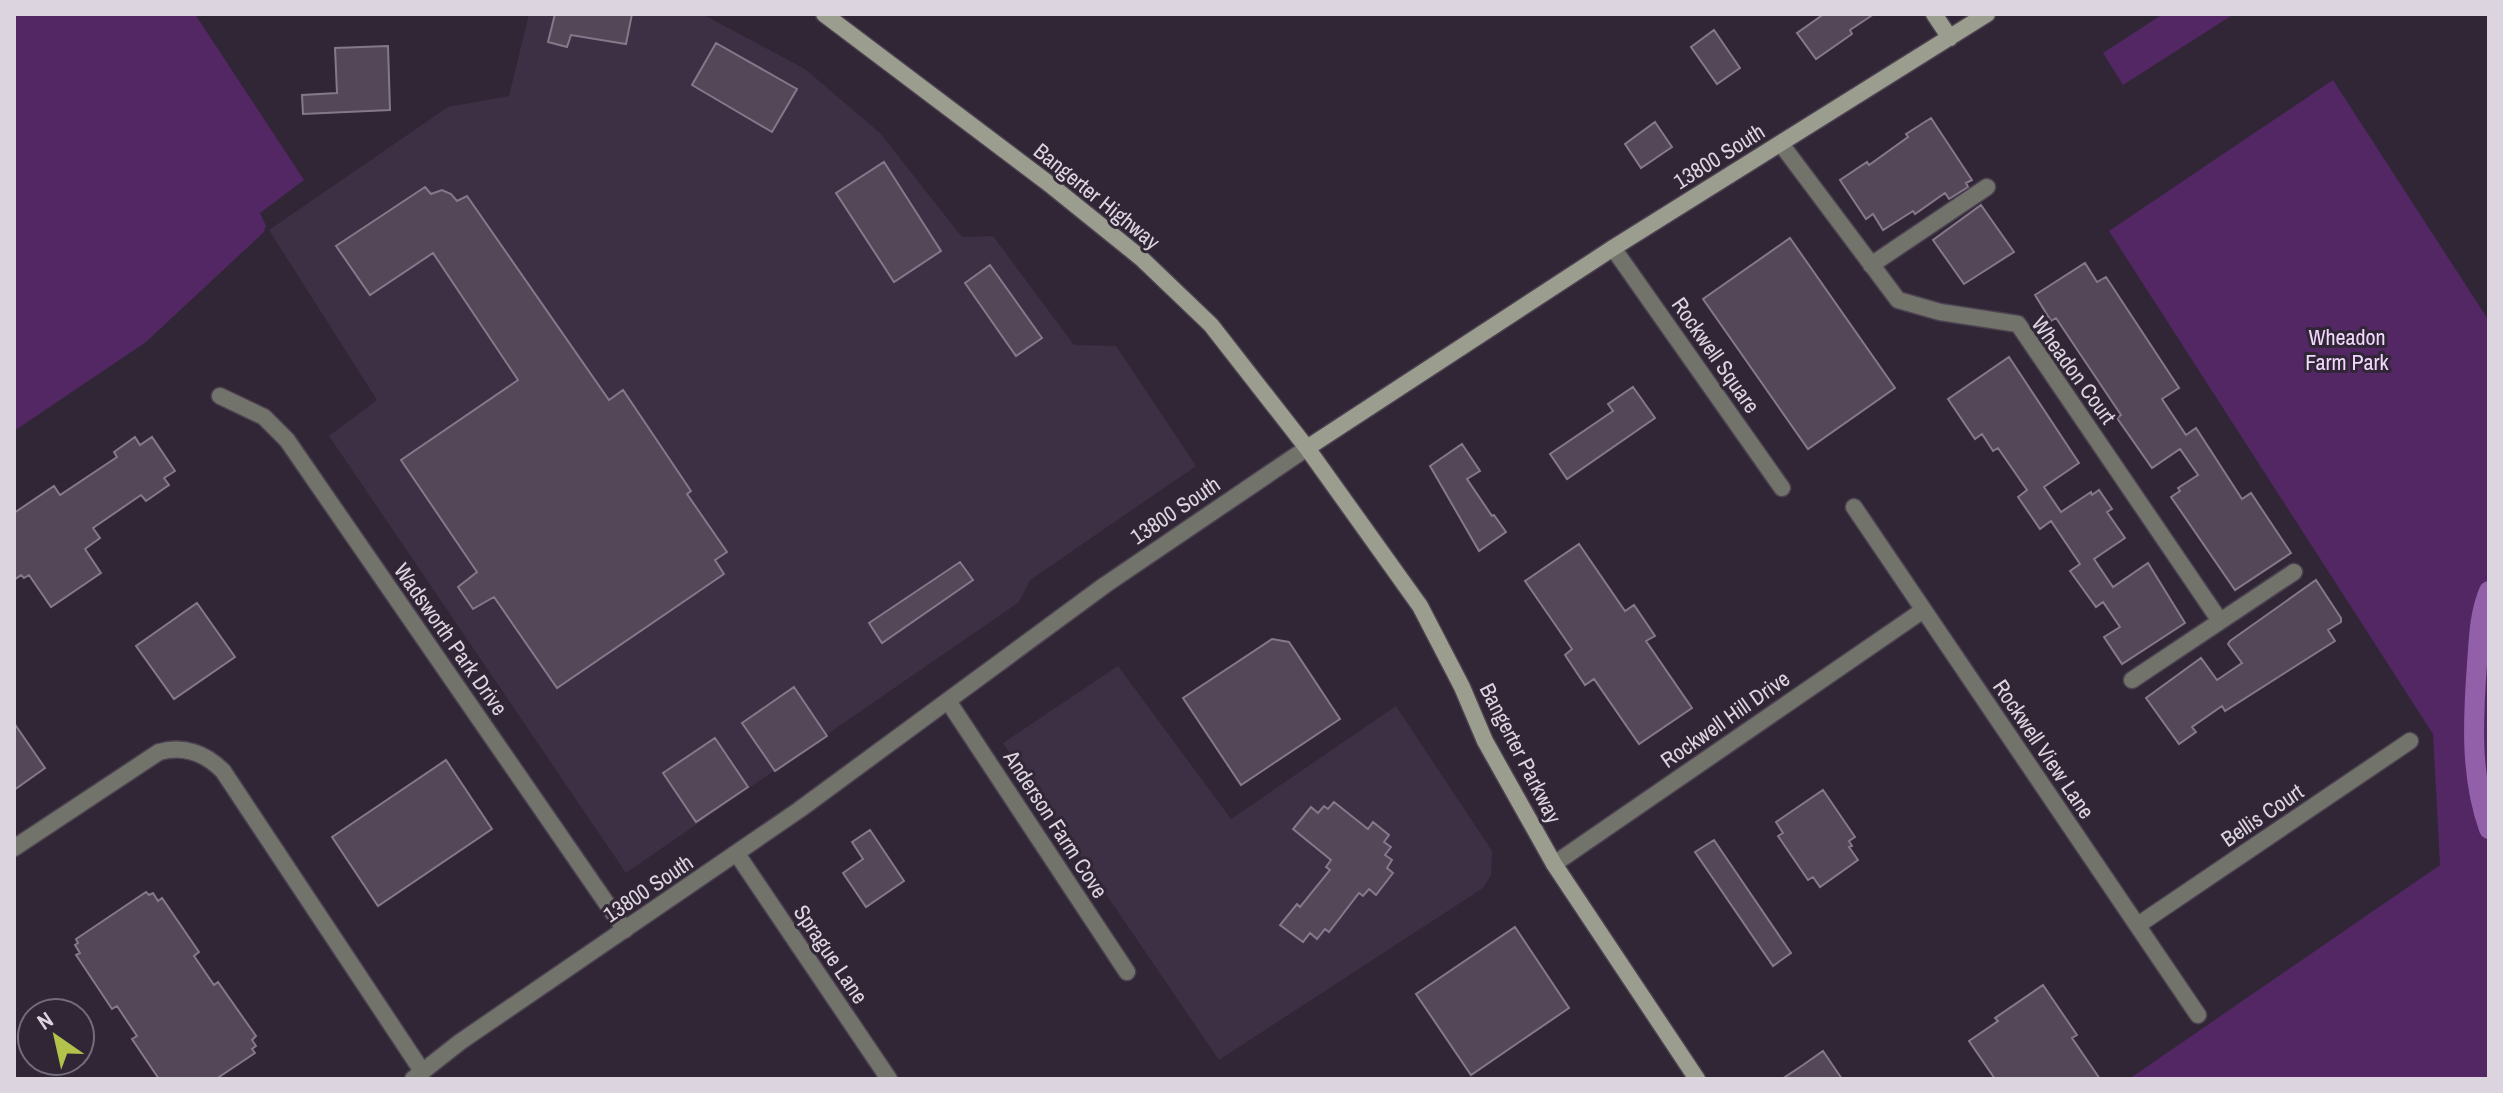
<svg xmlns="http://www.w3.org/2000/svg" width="2503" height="1093" font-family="'Archivo Narrow',sans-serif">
<rect width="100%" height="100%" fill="#312636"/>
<!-- built -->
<path fill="#3d2f44" d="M 529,14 L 702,14 L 805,69 L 880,133 L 962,237 L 993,236 L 1074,345 L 1116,346 L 1196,466 L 1030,580 L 1019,602 L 626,873 L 329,436 L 377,400 L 269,230 L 448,107 L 509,96 Z
M 1118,666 L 1231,819 L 1396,706 L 1492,851 L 1491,875 L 1483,888 L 1219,1060 L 1003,743 Z"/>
<!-- green -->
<path fill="#522764" d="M 14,14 L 195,14 L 304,180 L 260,213 L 266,226 L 264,232 L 146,342 L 14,431 Z
M 2163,14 L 2234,14 L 2123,85 L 2103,53 Z
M 2333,80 L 2489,321 L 2489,1079 L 2129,1079 L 2440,865 L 2433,734 L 2109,231 Z"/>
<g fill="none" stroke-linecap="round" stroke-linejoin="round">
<!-- canal -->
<path stroke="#9260a8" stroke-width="20" d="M 2489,591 C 2479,615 2479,638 2477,664 C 2473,719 2470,776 2489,829"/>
</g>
<!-- building -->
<path fill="#534758" stroke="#84788a" stroke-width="2" d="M 555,14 L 632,14 L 626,44 L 571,35 L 567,47 L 548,42 Z
M 1824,14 L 1874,14 L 1850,30 L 1852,34 L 1816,59 L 1797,33 Z
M 1714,30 L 1740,68 L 1717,84 L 1691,47 Z
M 716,43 L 797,89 L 772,132 L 692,85 Z
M 388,46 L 390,110 L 303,114 L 302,95 L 337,93 L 335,48 Z
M 1931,118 L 1972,180 L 1966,183 L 1968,187 L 1949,199 L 1945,193 L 1915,214 L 1913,211 L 1883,230 L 1873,214 L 1866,219 L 1840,180 L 1867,162 L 1869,165 L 1908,137 L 1906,134 Z
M 1655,122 L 1672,147 L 1641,168 L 1625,144 Z
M 884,162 L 941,251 L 894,282 L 836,193 Z
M 425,187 L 431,194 L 442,190 L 451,194 L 457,201 L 467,196 L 609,400 L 623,390 L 691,491 L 687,494 L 727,552 L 715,560 L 724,574 L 557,688 L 494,597 L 473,609 L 458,587 L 477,572 L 401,460 L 518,380 L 433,253 L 370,295 L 336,246 Z
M 1981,205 L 2014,252 L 1964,284 L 1933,240 Z
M 1790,238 L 1895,388 L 1808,449 L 1703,299 Z
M 2085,263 L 2097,282 L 2106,277 L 2179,388 L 2162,399 L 2186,435 L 2196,428 L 2242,499 L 2251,493 L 2291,553 L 2235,590 L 2171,497 L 2180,491 L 2178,488 L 2198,475 L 2180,449 L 2152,468 L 2117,418 L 2121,415 L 2056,318 L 2051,321 L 2035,295 Z
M 990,265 L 1042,338 L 1016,356 L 965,283 Z
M 2009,357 L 2079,463 L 2044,487 L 2061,512 L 2091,492 L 2092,495 L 2099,490 L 2112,509 L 2107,512 L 2125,538 L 2094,559 L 2113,587 L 2148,563 L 2185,623 L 2122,664 L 2104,637 L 2120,627 L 2103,602 L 2096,607 L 2070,571 L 2080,564 L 2051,521 L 2040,529 L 2018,497 L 2027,490 L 1998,448 L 1993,451 L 1982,434 L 1975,439 L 1948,399 Z
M 1633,387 L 1655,418 L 1567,479 L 1550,454 L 1613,411 L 1608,404 Z
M 135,437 L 140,445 L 152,437 L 175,471 L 164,478 L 169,485 L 146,501 L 141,495 L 93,528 L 100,538 L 85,549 L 101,573 L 51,607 L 29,575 L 24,578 L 21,575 L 14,580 L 14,513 L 54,486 L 60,495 L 117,457 L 114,452 Z
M 1462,444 L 1480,471 L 1467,479 L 1492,516 L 1494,515 L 1506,532 L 1479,551 L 1430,466 Z
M 1579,544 L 1625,611 L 1634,605 L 1655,636 L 1646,641 L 1692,708 L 1639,744 L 1594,679 L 1585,685 L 1565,655 L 1572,649 L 1525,581 Z
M 960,562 L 973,580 L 882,643 L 869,623 Z
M 2316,580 L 2341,618 L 2341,622 L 2328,630 L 2335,641 L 2225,711 L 2222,706 L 2192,727 L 2196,732 L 2179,744 L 2146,698 L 2201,658 L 2217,680 L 2242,663 L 2228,644 L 2230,641 Z
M 197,603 L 235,657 L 174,699 L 136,646 Z
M 1272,639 L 1289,642 L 1340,719 L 1241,785 L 1183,698 Z
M 794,687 L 827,736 L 775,771 L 742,723 Z
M 14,723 L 45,768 L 14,790 Z
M 715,738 L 748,787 L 696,822 L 663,773 Z
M 446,760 L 492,829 L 378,906 L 332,837 Z
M 1823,790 L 1855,837 L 1849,841 L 1852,846 L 1849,847 L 1858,860 L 1820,887 L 1813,877 L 1808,880 L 1778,836 L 1783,833 L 1776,822 Z
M 1334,802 L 1368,829 L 1373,822 L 1389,835 L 1384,842 L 1391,847 L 1385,855 L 1392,860 L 1387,868 L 1393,873 L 1376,895 L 1369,889 L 1363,896 L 1359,893 L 1329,932 L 1325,929 L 1317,939 L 1310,933 L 1303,942 L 1280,925 L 1297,904 L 1300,907 L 1330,870 L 1326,867 L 1331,860 L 1293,829 L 1311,807 L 1318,813 L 1324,806 L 1328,809 Z
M 870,830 L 904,881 L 866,907 L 843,873 L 863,859 L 852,842 Z
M 1714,840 L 1791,953 L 1773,966 L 1695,852 Z
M 146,892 L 149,895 L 153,893 L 158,901 L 162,898 L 199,952 L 194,956 L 214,985 L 218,982 L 256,1036 L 252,1040 L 256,1046 L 252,1049 L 255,1053 L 216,1079 L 159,1079 L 132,1039 L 137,1036 L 117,1006 L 112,1009 L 76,955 L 80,953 L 75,945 L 78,943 L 76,939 Z
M 1515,927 L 1569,1008 L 1471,1075 L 1416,994 Z
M 2043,985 L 2077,1035 L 2072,1038 L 2100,1079 L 1995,1079 L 1969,1041 L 1998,1021 L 1995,1018 Z
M 1823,1051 L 1842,1079 L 1782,1079 L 1803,1065 Z"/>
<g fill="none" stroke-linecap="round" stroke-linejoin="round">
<defs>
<path id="minor" d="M 1781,144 L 1898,300 L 1940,312 L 2018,324 L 2220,621
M 1613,248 L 1782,488
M 1871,265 L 1987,187
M 220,396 L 264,417 L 287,440 L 625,930
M 1854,507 L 2198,1015
M 2132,680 L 2294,572
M 948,701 L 1127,972
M 14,848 L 159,752 C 183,745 205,753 223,771 L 422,1071
M 737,854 L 889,1079
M 1554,864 L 1922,611
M 2138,925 L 2410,741"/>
<path id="tertiary" d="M 413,1079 L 460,1042 L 799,810 L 1105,585 L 1307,448"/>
<path id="secondary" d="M 824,14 L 1048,183 L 1141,258 L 1211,325 L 1307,448 L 1420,606 L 1462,687 L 1485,741 L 1554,864 L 1697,1079
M 1934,14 L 1950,38
M 1307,448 L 1613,248 L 1987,14"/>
</defs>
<!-- minor casing -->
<use href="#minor" stroke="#4c4251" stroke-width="19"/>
<!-- tertiary casing -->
<use href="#tertiary" stroke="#4c4251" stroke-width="19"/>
<!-- secondary casing -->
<use href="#secondary" stroke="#4c4251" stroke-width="19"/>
<!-- minor -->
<use href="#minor" stroke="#72746b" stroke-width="16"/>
<!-- tertiary -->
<use href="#tertiary" stroke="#72746b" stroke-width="16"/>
<!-- secondary -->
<use href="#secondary" stroke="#9b9d8e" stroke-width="16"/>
</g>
<g text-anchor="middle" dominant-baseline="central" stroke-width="6" stroke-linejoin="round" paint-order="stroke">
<!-- street labels -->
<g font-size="22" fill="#dcd5df" stroke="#312636">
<text transform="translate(1719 156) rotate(-32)">13800 South</text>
<text transform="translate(1097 196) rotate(39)">Bangerter Highway</text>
<text transform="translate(1716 355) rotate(55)">Rockwell Square</text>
<text transform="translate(2074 370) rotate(54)">Wheadon Court</text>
<text transform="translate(1175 510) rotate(-34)">13800 South</text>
<text transform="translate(451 639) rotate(55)">Wadsworth Park Drive</text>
<text transform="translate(1725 719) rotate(-35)">Rockwell Hill Drive</text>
<text transform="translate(2044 749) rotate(56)">Rockwell View Lane</text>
<text transform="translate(1521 753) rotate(63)">Bangerter Parkway</text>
<text transform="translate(2262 815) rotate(-34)">Bellis Court</text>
<text transform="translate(1056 824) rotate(57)">Anderson Farm Cove</text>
<text transform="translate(648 888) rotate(-34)">13800 South</text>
<text transform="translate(831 954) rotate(56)">Sprague Lane</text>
</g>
<!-- park labels -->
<g font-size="22" fill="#f2d7fe" stroke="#312636">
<text x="2347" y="337">Wheadon<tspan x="2347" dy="25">Farm Park</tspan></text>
</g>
</g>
<!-- border -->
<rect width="2503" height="1093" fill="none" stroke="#dcd5df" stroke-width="32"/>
<!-- north arrow -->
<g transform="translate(56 1037) rotate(326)"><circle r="38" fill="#312636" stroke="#756c7a" stroke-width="2"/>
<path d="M0-6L14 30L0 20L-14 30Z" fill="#b3c24b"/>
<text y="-12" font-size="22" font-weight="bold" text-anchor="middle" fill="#dcd5df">N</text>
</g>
</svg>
